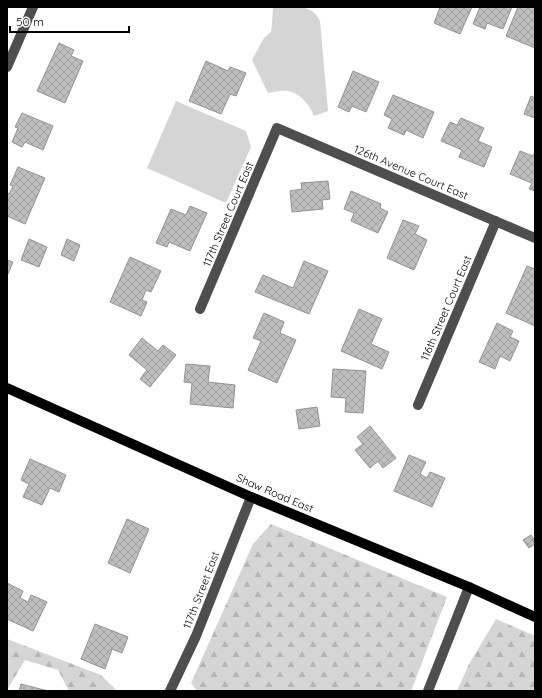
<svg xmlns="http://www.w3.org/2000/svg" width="542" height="698" font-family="Quicksand,sans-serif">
<defs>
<pattern id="forest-firs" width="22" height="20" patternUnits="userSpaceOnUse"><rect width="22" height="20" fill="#d5d5d5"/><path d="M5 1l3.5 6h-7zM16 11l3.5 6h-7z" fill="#b5b5b5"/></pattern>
<pattern id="building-cross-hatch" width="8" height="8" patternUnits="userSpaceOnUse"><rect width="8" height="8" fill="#bebebe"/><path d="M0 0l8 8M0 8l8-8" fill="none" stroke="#a2a2a2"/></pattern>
</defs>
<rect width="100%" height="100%" fill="#fff"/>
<!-- grass -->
<path fill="#d5d5d5" d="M 273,7 C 290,7 312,2 320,21 L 328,111 L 314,116 C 310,105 299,92 287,91 C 281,90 274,92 268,93 L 252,60 L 264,38 L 271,32 L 272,24 Z
M 176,101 L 246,131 L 251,147 L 226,203 L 147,168 Z"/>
<!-- forest -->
<path fill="url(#forest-firs)" d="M 271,524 L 447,597 L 411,691 L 197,691 L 191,683 L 253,544 Z
M 496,619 L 535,636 L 535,691 L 457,691 L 469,664 Z
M 7,639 L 101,675 L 117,691 L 69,691 L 58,670 L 25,660 L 7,690 Z"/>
<!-- building -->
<path fill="url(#building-cross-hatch)" stroke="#929292" d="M 440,7 L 472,7 L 460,34 L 434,23 Z
M 480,7 L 512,7 L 503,29 L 487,23 L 485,29 L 473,24 Z
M 518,7 L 535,7 L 535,48 L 506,36 Z
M 59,43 L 74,50 L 71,56 L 83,61 L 65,103 L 37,91 Z
M 206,61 L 228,71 L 230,67 L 246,73 L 236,96 L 230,94 L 221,114 L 189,101 Z
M 353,71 L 379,82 L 366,112 L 352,106 L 349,112 L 338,107 Z
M 393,95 L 434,112 L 423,138 L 406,130 L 404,135 L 388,128 L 392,119 L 384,115 Z
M 531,96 L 535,98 L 535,118 L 524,114 Z
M 22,113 L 53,126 L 43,150 L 25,142 L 22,147 L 12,142 L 18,128 L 15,127 Z
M 461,118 L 484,128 L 478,141 L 492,147 L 484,167 L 459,157 L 462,150 L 441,141 L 450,122 L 457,125 Z
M 520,151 L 533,156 L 535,152 L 535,191 L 529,189 L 532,183 L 510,174 Z
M 18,167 L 45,178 L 25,224 L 7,216 L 7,193 L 9,194 L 13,186 L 10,185 Z
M 328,181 L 330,199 L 322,200 L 323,209 L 292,212 L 290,191 L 302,189 L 301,183 Z
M 351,191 L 381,204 L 380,208 L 388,212 L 378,233 L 351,221 L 354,213 L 344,209 Z
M 190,206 L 207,213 L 190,251 L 169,242 L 167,247 L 156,243 L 171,209 L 186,215 Z
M 403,220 L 419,226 L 415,234 L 427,240 L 414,270 L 387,258 Z
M 29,239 L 47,247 L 39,267 L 21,260 Z
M 67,239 L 80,245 L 74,261 L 61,255 Z
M 130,257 L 161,271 L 151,292 L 146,290 L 142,300 L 147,302 L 141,316 L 110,302 Z
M 7,260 L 13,262 L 7,276 Z
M 304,261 L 328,271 L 309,314 L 255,292 L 263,275 L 293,288 Z
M 527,266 L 535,269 L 535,326 L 506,313 Z
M 359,309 L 382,319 L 371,344 L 389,352 L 382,369 L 341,351 Z
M 264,313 L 284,322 L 280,333 L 296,340 L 277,383 L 248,370 L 261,341 L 253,338 Z
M 497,323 L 513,331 L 510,337 L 519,341 L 510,361 L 500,356 L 495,369 L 479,362 Z
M 142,338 L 158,351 L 163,345 L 176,355 L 150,387 L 140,379 L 147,370 L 129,355 Z
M 186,364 L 210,366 L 208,382 L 235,385 L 233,408 L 190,404 L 192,383 L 184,382 Z
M 333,369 L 366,371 L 363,413 L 345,412 L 346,398 L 331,397 Z
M 317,407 L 320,426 L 299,429 L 296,410 Z
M 370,426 L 396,458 L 383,468 L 378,461 L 370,468 L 355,450 L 363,444 L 357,437 Z
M 409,455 L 426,462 L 420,474 L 427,478 L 430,472 L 445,478 L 432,507 L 394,491 Z
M 30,459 L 66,475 L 59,492 L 50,488 L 42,505 L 23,497 L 29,484 L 21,480 Z
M 127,519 L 149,529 L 130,573 L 108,563 Z
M 531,535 L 535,541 L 535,544 L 529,548 L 523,540 Z
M 7,583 L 23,591 L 20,598 L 28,602 L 31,595 L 47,602 L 33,631 L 7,619 Z
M 95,624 L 128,637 L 122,653 L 112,649 L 105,669 L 81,659 Z
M 21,684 L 48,691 L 19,691 Z"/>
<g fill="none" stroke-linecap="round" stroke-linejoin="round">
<!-- minor -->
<path stroke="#4e4e4e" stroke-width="10" d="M 7,67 L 33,7
M 200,309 L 277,128 L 535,238
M 418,405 L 496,221
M 170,691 L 196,636 L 251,497
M 428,691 L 469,587"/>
<!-- major -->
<path stroke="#000" stroke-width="10" d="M 7,388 L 251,497 L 469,587 L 535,617"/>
</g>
<g text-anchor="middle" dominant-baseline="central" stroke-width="3.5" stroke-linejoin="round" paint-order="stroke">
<!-- street labels -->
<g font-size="11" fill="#000" stroke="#fff">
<text transform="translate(411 172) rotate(23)">126th Avenue Court East</text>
<text transform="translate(228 214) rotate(-67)">117th Street Court East</text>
<text transform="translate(446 308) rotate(-67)">116th Street Court East</text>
<text transform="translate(275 493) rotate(23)">Shaw Road East</text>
<text transform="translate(201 590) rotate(-69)">117th Street East</text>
</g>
</g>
<!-- border -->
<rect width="542" height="698" fill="none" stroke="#000000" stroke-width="16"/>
<!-- scale -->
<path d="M10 26v6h119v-6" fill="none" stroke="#000000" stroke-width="2"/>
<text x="16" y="26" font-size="12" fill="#000000" stroke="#ffffff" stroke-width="3" paint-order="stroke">50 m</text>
</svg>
